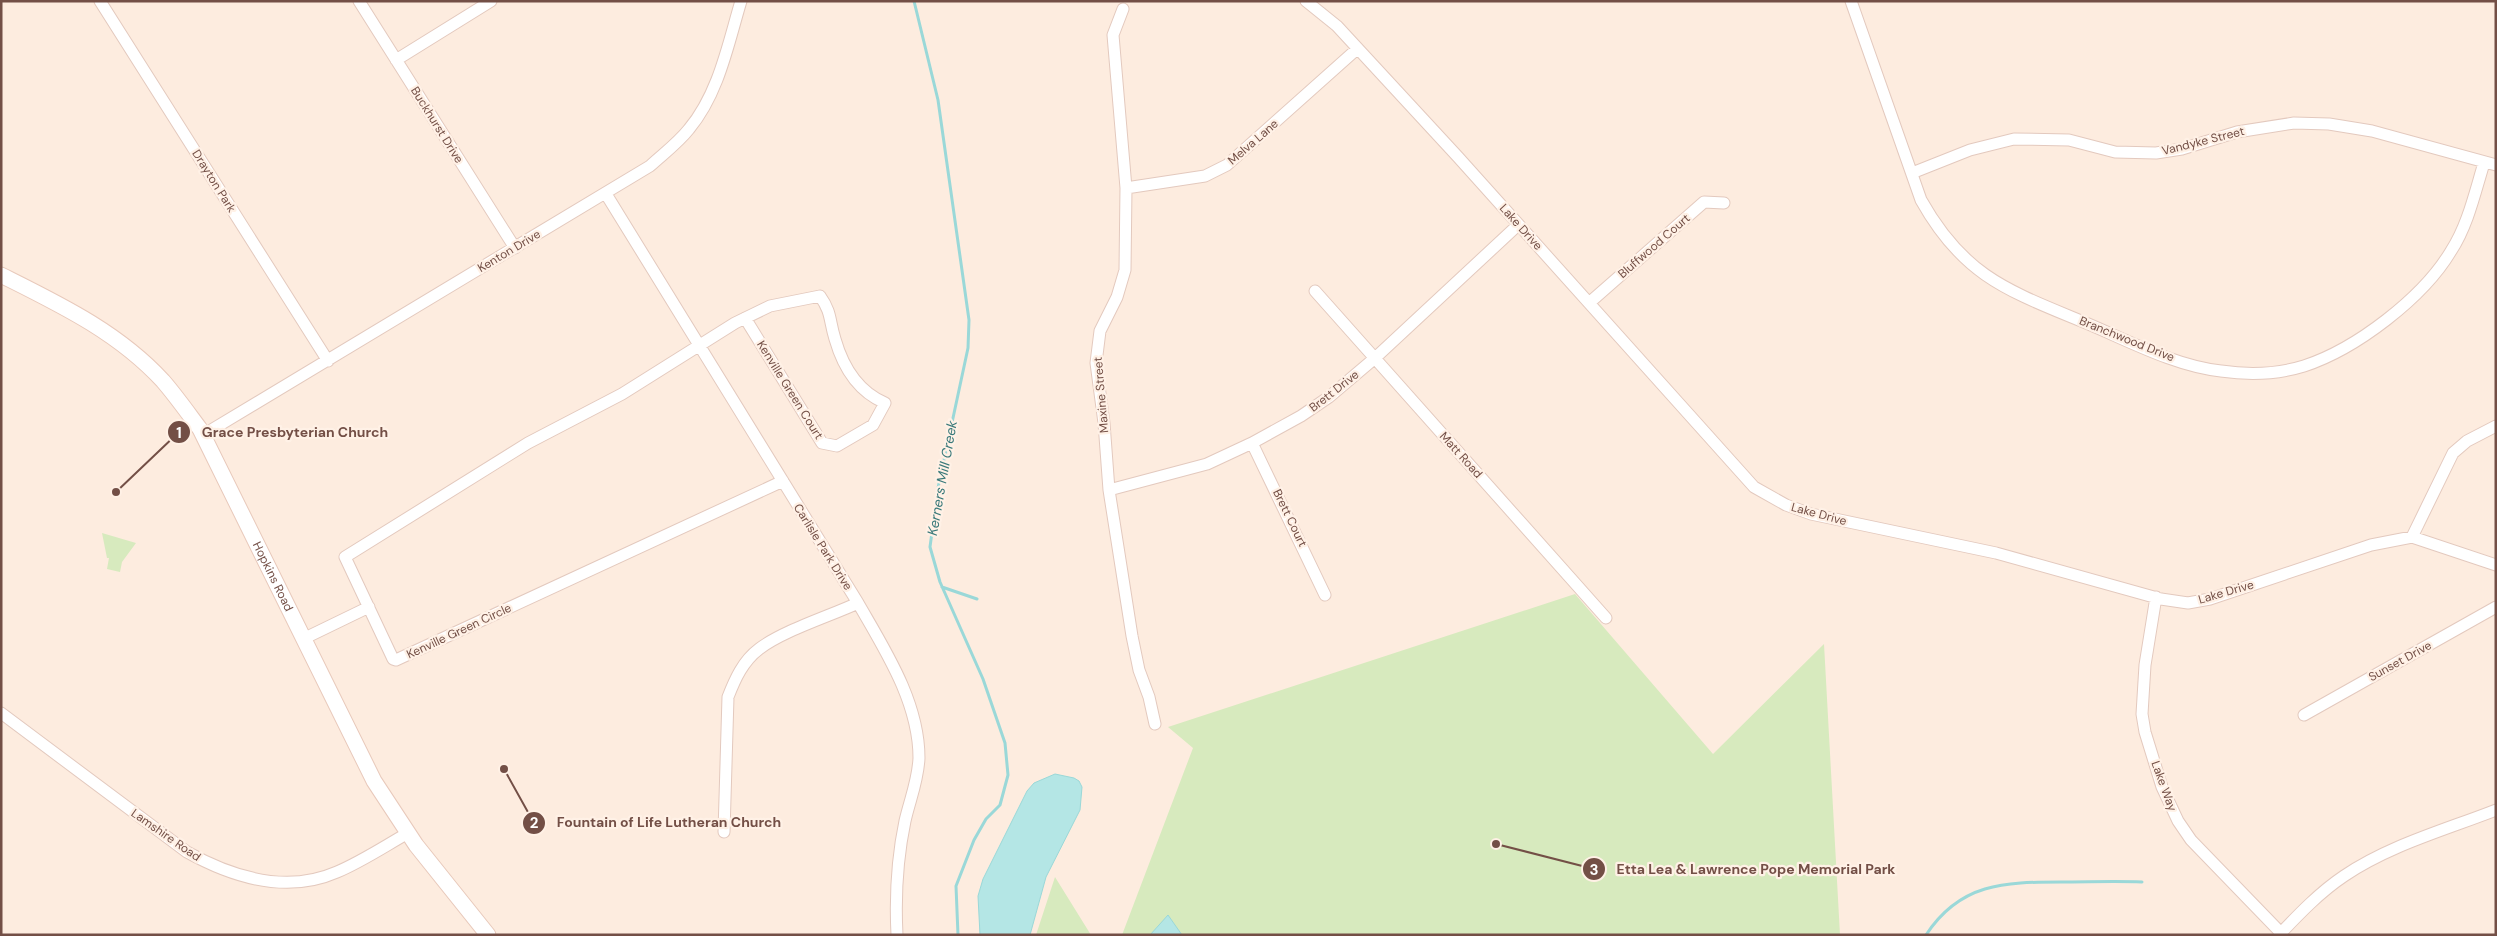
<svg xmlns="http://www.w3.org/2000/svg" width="2497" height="936" font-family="'DM Sans',sans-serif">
<rect width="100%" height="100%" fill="#fdecdf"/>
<!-- green -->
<path fill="#d7eabe" d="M 102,533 L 136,543 L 122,562 L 120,572 L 107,569 L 109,558 L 107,558 Z
M 1575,594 L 1713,754 L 1824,644 L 1840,935 L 1122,935 L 1193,748 L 1168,727 Z
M 1055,877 L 1091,935 L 1036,935 Z"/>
<!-- water -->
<path fill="#b4e6e5" stroke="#9ad8d8" d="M 1055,774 L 1074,778 L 1079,781 L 1082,787 L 1080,810 L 1046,877 L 1030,935 L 980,935 L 978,896 L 983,879 L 1027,791 L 1034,783 Z
M 1168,915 L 1182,935 L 1150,935 Z"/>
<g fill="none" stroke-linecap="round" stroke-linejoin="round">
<!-- stream -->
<path stroke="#9ad8d8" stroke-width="3" d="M 914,1 L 938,100 L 969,320 L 968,348 L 938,488 L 930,547 L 940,582 L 983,679 L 1005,743 L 1008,775 L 1000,805 L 986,819 L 974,840 L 956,886 L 958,935
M 942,587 L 977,599
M 1926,935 C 1960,883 2004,882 2061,882 C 2088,882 2115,881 2142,882"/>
<defs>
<path id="minor" d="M 100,1 L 328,361
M 359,1 L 515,248
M 1306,1 L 1337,26 L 1458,157 L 1754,487 L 1786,505 L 1811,514 L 1996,553 L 2161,599 L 2188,603 L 2210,599 L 2371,545 L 2412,537 L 2496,565
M 1851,1 L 1921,200 C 1964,277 2009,291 2086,323 C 2129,341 2175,366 2221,371 C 2248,375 2278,374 2304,366 C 2356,349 2423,298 2451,251 C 2468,225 2475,192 2484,163
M 1123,9 L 1113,35 L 1126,188 L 1125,270 L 1117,297 L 1100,331 L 1096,363 L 1104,423 L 1109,490 L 1132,636 L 1139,670 L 1149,697 L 1155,724
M 396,60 L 491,1
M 1912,173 L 1970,150 L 2014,139 L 2069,140 L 2115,152 L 2156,153 L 2182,149 L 2237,132 L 2294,123 L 2329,124 L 2372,131 L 2496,165
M 1126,188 L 1205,176 L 1227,165 L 1357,49
M 606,194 L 858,603 C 885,650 919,702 919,758 C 918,781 910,799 905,821 C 897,859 895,896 897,935
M 1315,291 L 1606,618
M 1589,303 L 1704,202 L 1724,203
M 745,318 L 822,443 L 837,446 L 873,425 L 885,403 C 857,391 843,367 835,339 C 829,320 832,313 820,296 L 770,306 L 735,323 L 622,394 L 528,443 L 345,557 L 393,659 L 396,660 L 783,481
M 203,435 L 650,166 C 663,154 678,143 689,129 C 719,93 728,44 741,1
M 1252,443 L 1325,595
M 1109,490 L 1207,464 L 1252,443 L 1301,416 L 1329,397 L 1375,358 L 1518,225
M 2412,537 L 2453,453 L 2467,441 L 2496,426
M 2156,597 L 2145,665 L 2142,714 L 2145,732 L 2162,787 L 2178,821 L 2191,840 L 2283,935
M 303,639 L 369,607
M 1,713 L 187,852 C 232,877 287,894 337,872 C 361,862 385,846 408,833
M 2304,715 L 2496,607
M 724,832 L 728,697 C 735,679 743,661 759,649 C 782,631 830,616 858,603
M 2279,935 C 2299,914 2320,892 2344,876 C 2390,845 2445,830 2496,810"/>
<g id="secondary">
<path id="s1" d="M 1,275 C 59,304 118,332 163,381 C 176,396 188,413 200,429 L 374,781 L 416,845 L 488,935"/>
</g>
</defs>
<!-- minor casing -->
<use href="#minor" stroke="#e3c9be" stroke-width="13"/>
<!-- secondary casing -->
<use href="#secondary" stroke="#e8c9bb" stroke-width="17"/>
<!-- minor -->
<use href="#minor" stroke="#fff" stroke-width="11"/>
<!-- secondary -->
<use href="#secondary" stroke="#fff" stroke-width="15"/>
</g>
<g text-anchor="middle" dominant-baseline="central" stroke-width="4.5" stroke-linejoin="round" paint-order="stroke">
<!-- street labels -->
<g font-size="12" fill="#734f46" stroke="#fff1e6">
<text transform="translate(437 125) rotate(58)">Buckhurst Drive</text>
<text transform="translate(2203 141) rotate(-14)">Vandyke Street</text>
<text transform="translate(1253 142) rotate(-41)">Melva Lane</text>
<text transform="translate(214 181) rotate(58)">Drayton Park</text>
<text transform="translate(1521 227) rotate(48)">Lake Drive</text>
<text transform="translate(1654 246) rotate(-41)">Bluffwood Court</text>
<text transform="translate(509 251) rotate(-31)">Kenton Drive</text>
<text transform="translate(2127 339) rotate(22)">Branchwood Drive</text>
<text transform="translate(790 390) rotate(58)">Kenville Green Court</text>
<text transform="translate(1334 391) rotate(-38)">Brett Drive</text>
<text transform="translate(1101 395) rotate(-95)">Maxine Street</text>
<text transform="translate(1461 455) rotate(48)">Matt Road</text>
<text transform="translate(1819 514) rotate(15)">Lake Drive</text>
<text transform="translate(1290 518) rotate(64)">Brett Court</text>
<text transform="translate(823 547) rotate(58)">Carlisle Park Drive</text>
<text stroke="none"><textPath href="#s1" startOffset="420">Hopkins Road</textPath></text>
<text transform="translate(2226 592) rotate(-16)">Lake Drive</text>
<text transform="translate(459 631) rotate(-25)">Kenville Green Circle</text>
<text transform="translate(2400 661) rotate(-29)">Sunset Drive</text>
<text transform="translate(2164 786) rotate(70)">Lake Way</text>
<text transform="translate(166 835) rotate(35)">Lamshire Road</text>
</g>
<!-- water labels -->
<g font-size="14" font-style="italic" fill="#3a797a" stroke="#fff1e6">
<text transform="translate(942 478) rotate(-80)">Kerners Mill Creek</text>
</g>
</g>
<!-- callouts -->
<path fill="none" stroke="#734f46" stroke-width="2" d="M116 492L179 432M504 769L534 823M1496 844L1594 869"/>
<g fill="#734f46" stroke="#fff1e6" stroke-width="2">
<circle cx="116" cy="492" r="5"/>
<circle cx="504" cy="769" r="5"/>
<circle cx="1496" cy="844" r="5"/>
<circle cx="179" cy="432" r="12"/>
<circle cx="534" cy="823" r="12"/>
<circle cx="1594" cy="869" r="12"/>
</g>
<g font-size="15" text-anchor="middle" font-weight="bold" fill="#fff">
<text x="179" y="438">1</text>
<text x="534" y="828">2</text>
<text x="1594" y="875">3</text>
</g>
<g font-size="14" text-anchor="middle" font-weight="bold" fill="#734f46" stroke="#fff1e6" stroke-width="4.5" stroke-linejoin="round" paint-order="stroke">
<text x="295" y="437">Grace Presbyterian Church</text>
<text x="669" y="827">Fountain of Life Lutheran Church</text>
<text x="1756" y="874">Etta Lea &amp; Lawrence Pope Memorial Park</text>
</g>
<!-- border -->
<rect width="2497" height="936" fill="none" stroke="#734f46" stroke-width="5"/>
</svg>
